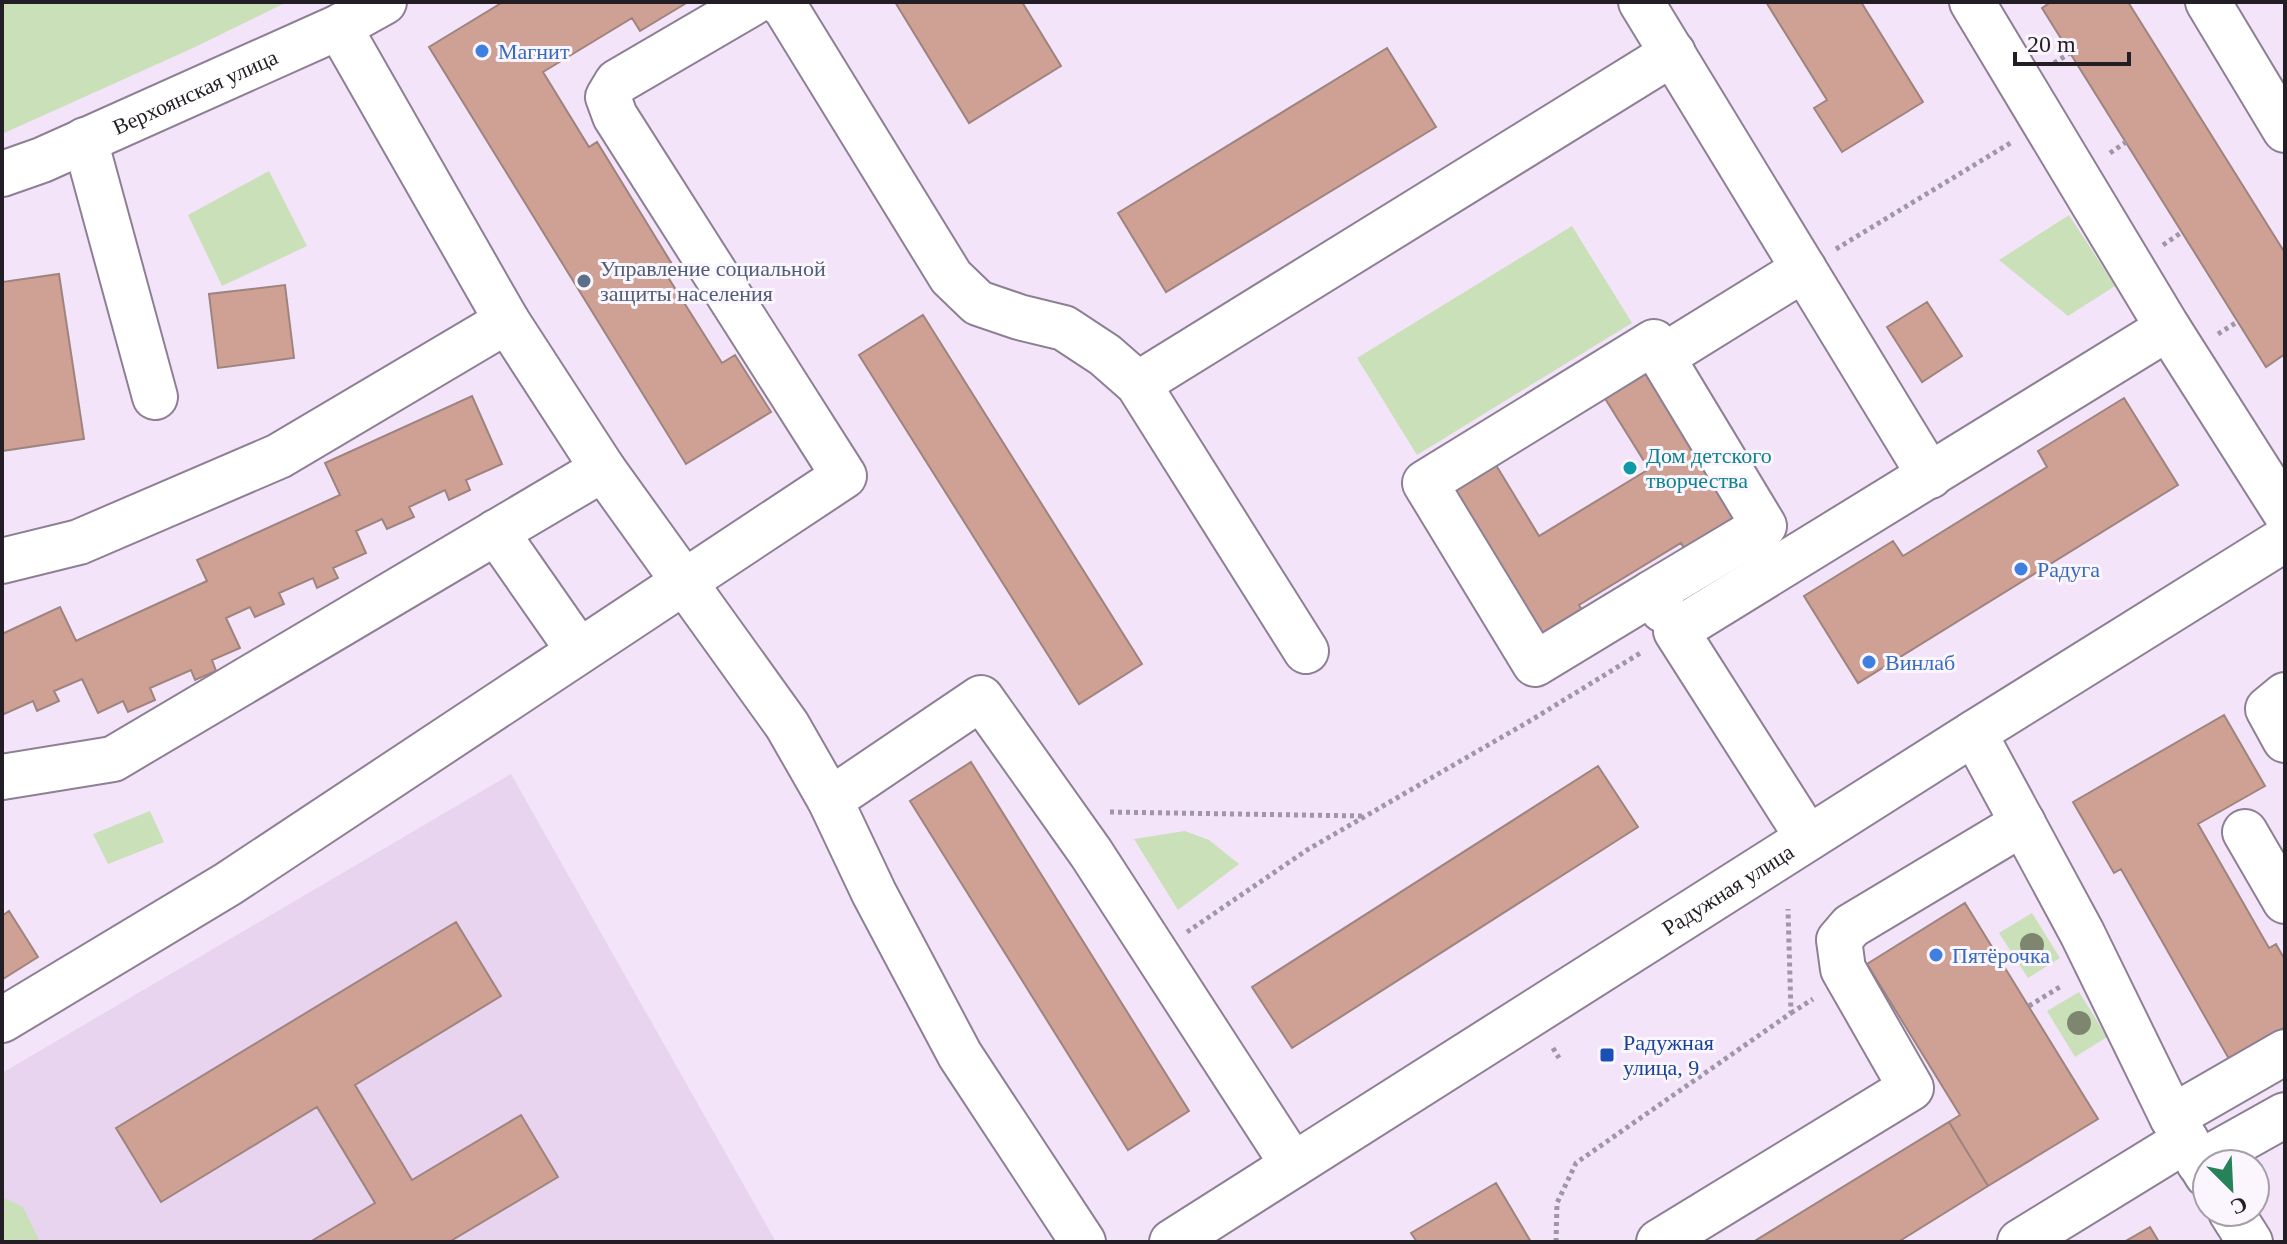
<svg xmlns="http://www.w3.org/2000/svg" width="2287" height="1244" font-family="Georgia,serif">
<rect width="100%" height="100%" fill="#f3e4fa"/>
<!-- built -->
<path fill="#e8d4ef" d="M 511,774 L 776,1242 L 2,1242 L 2,1073 Z"/>
<!-- green -->
<path fill="#c9e0b8" d="M 2,2 L 287,2 L 193,48 L 2,134 Z
M 269,171 L 307,246 L 222,286 L 188,215 Z
M 2069,215 L 2115,286 L 2068,316 L 1999,260 Z
M 1572,226 L 1632,323 L 1417,455 L 1357,358 Z
M 150,811 L 164,842 L 108,864 L 93,834 Z
M 1185,831 L 1209,840 L 1239,864 L 1178,910 L 1134,839 Z
M 2032,913 L 2060,958 L 2028,978 L 1999,933 Z
M 2079,992 L 2107,1037 L 2075,1057 L 2047,1011 Z
M 4,1198 L 23,1207 L 40,1242 L 2,1242 Z"/>
<!-- building -->
<path fill="#cfa094" stroke="#9e847e" stroke-width="2" d="M 503,2 L 688,2 L 640,31 L 632,18 L 543,72 L 589,147 L 597,142 L 675,269 L 666,274 L 722,363 L 735,355 L 771,412 L 686,464 L 429,47 Z
M 895,2 L 1022,2 L 1061,66 L 969,123 Z
M 1766,2 L 1861,2 L 1923,102 L 1842,152 L 1814,108 L 1827,100 Z
M 2051,2 L 2128,2 L 2285,253 L 2285,354 L 2266,367 L 2042,8 Z
M 1387,48 L 1436,127 L 1166,292 L 1118,213 Z
M 59,274 L 84,439 L 2,451 L 2,282 Z
M 285,285 L 294,358 L 218,368 L 209,294 Z
M 1927,302 L 1962,356 L 1922,382 L 1887,327 Z
M 923,315 L 1142,664 L 1079,704 L 859,355 Z
M 1643,367 L 1739,524 L 1688,555 L 1681,543 L 1579,605 L 1586,617 L 1543,643 L 1451,492 L 1496,465 L 1539,536 L 1649,469 L 1601,392 Z
M 472,396 L 502,464 L 466,480 L 470,490 L 449,500 L 445,490 L 409,507 L 414,517 L 387,529 L 382,519 L 356,531 L 366,553 L 333,568 L 338,578 L 317,588 L 313,578 L 279,593 L 284,604 L 255,617 L 250,607 L 226,618 L 240,648 L 212,660 L 216,671 L 195,680 L 191,670 L 150,688 L 155,700 L 128,712 L 123,701 L 98,713 L 82,679 L 54,691 L 59,701 L 37,711 L 33,701 L 2,715 L 2,634 L 60,607 L 76,641 L 207,581 L 197,560 L 340,495 L 325,463 Z
M 2124,398 L 2178,485 L 1858,683 L 1804,596 L 1893,541 L 1903,556 L 2047,467 L 2038,451 Z
M 2224,715 L 2265,786 L 2198,824 L 2269,948 L 2276,944 L 2285,960 L 2285,1027 L 2229,1059 L 2121,869 L 2114,873 L 2073,802 Z
M 971,762 L 1189,1111 L 1128,1150 L 910,801 Z
M 1598,766 L 1638,827 L 1292,1048 L 1252,987 Z
M 1965,903 L 2098,1119 L 1988,1186 L 1949,1122 L 1960,1115 L 1867,964 Z
M 9,911 L 38,957 L 3,979 L 2,916 Z
M 456,922 L 501,996 L 355,1085 L 412,1180 L 521,1115 L 558,1177 L 449,1242 L 310,1242 L 375,1203 L 317,1107 L 161,1202 L 116,1128 Z
M 1949,1122 L 1988,1186 L 1898,1242 L 1753,1242 Z
M 1496,1183 L 1531,1242 L 1417,1242 L 1411,1233 Z
M 2150,1227 L 2159,1242 L 2124,1242 Z"/>
<g fill="none" stroke-linecap="round" stroke-linejoin="round">
<defs>
<g id="minor">
<path d="M 779,2 L 785,7 L 951,277 L 978,303 L 1019,317 L 1064,328 L 1105,355 L 1138,384 L 1306,651"/>
<path d="M 1641,2 L 1930,476"/>
<path d="M 1972,2 L 2168,328 L 2285,512"/>
<path d="M 2208,2 L 2285,130"/>
<path d="M 339,27 L 507,321 L 603,469 L 787,725 L 830,800 L 874,893 L 960,1055 L 1083,1242"/>
<path d="M 85,140 L 155,397"/>
<path id="s1" d="M 2,174 L 42,160 L 339,27 L 384,2"/>
<path d="M 1138,384 L 1673,53"/>
<path d="M 496,532 L 579,651"/>
<path d="M 2,561 L 79,542 L 279,456 L 507,321"/>
<path d="M 1652,593 L 1535,664 L 1425,483 L 1654,342 L 1662,357"/>
<path d="M 1663,610 L 1652,593 L 1764,526 L 1662,357 L 1804,269"/>
<path d="M 2285,695 L 2268,709 L 2285,740"/>
<path d="M 1974,733 L 2082,933 L 2172,1117 L 2207,1175"/>
<path d="M 2,777 L 113,759 L 603,469"/>
<path d="M 830,800 L 981,698 L 1091,853 L 1293,1165"/>
<path d="M 2245,832 L 2285,901"/>
<path d="M 1808,838 L 1676,631 L 2168,328"/>
<path d="M 2,1020 L 228,884 L 844,476 L 615,116 L 608,97 L 617,82 L 754,2"/>
<path d="M 2172,1117 L 2285,1052"/>
<path d="M 2199,1163 L 2285,1115"/>
<path d="M 2231,1212 L 2250,1242"/>
<path id="s2" d="M 1172,1242 L 1974,733 L 2285,539"/>
<path d="M 1659,1242 L 1911,1088 L 1843,969 L 1839,940 L 1851,926 L 2023,823"/>
<path d="M 2020,1242 L 2186,1140"/>
</g>
</defs>
<!-- minor casing -->
<use href="#minor" stroke="#8e8094" stroke-width="48"/>
<!-- path -->
<path stroke="#a196a6" stroke-width="5" stroke-dasharray="4 4" stroke-linecap="butt" d="M 2054,63 L 2070,53
M 2110,153 L 2126,142
M 2163,245 L 2182,232
M 1836,249 L 2012,142
M 2218,334 L 2237,322
M 1110,812 L 1364,816
M 1187,932 L 1307,850 L 1533,719 L 1642,652
M 2029,1006 L 2063,985
M 1791,1013 L 1813,999
M 1553,1048 L 1559,1058
M 1556,1242 L 1557,1203 L 1576,1163 L 1791,1013 L 1788,909"/>
<!-- minor -->
<use href="#minor" stroke="#fff" stroke-width="44"/>
</g>
<!-- trees -->
<g fill="#7e8670">
<circle cx="2032" cy="945" r="12"/>
<circle cx="2079" cy="1023" r="12"/>
</g>
<!-- markers -->
<g fill="#3f7fe0" stroke="#fbf5fe" stroke-width="3">
<circle cx="482" cy="51" r="8"/>
<circle cx="2021" cy="569" r="8"/>
<circle cx="1869" cy="662" r="8"/>
<circle cx="1936" cy="955" r="8"/>
</g>
<circle fill="#5c6f8a" stroke="#fbf5fe" stroke-width="3" cx="584" cy="281" r="8"/>
<circle fill="#0f9aa8" stroke="#fbf5fe" stroke-width="3" cx="1630" cy="468" r="8"/>
<rect fill="#1a4fb4" stroke="#fbf5fe" stroke-width="3" x="1599" y="1047" width="16" height="16" rx="4"/>
<g text-anchor="middle" dominant-baseline="central" stroke-width="6" stroke-linejoin="round" paint-order="stroke">
<!-- shop labels -->
<g font-size="22" fill="#366cbe" stroke="#fbf5fe" text-anchor="start">
<text x="498" y="51">Магнит</text>
<text x="2037" y="569">Радуга</text>
<text x="1885" y="662">Винлаб</text>
<text x="1952" y="955">Пятёрочка</text>
</g>
<!-- street labels -->
<g font-size="22" fill="#231e25" stroke="#fbf5fe">
<text stroke="none"><textPath href="#s1" startOffset="210">Верхоянская улица</textPath></text>
<text stroke="none"><textPath href="#s2" startOffset="658">Радужная улица</textPath></text>
</g>
<!-- service labels -->
<g font-size="22" fill="#4e5e75" stroke="#fbf5fe" text-anchor="start">
<text x="600" y="268">Управление социальной<tspan x="600" dy="25">защиты населения</tspan></text>
</g>
<!-- culture labels -->
<g font-size="22" fill="#0d838f" stroke="#fbf5fe" text-anchor="start">
<text x="1646" y="455">Дом детского<tspan x="1646" dy="25">творчества</tspan></text>
</g>
<!-- transit labels -->
<g font-size="22" fill="#164399" stroke="#fbf5fe" text-anchor="start">
<text x="1623" y="1042">Радужная<tspan x="1623" dy="25">улица, 9</tspan></text>
</g>
</g>
<!-- border -->
<rect width="2287" height="1244" fill="none" stroke="#231e25" stroke-width="8"/>
<!-- north arrow -->
<g transform="translate(2231 1188) rotate(156)"><circle r="38" fill="#fbf5fe" stroke="#a59fa7" stroke-width="2"/>
<path d="M0-6L14 30L0 20L-14 30Z" fill="#268259"/>
<text y="-12" font-size="22" font-weight="bold" text-anchor="middle" fill="#231e25">С</text>
</g>
<!-- scale -->
<path d="M2015 52v12h114v-12" fill="none" stroke="#231e25" stroke-width="4"/>
<text x="2027" y="52" font-size="24" fill="#231e25" stroke="#fbf5fe" stroke-width="6" paint-order="stroke">20 m</text>
</svg>
